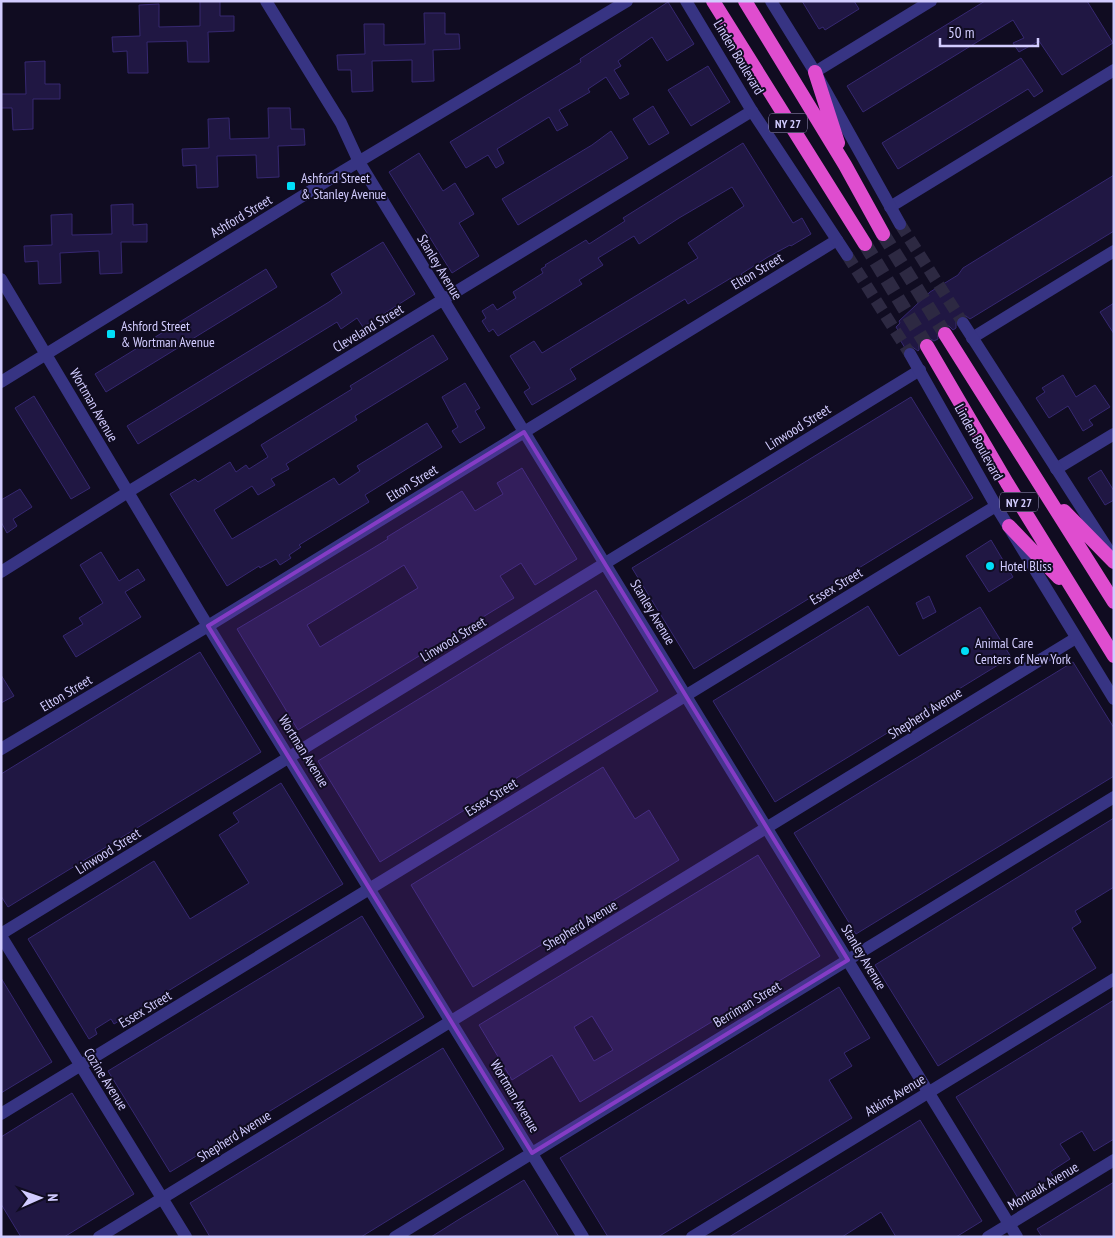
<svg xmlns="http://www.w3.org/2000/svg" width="1115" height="1238" font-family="'PT Sans Narrow',sans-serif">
<rect width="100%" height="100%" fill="#100c21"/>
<!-- building -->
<path fill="#201743" stroke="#362871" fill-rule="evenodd" d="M 200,1 L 220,1 L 220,16 L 234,16 L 234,31 L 208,32 L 209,62 L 188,62 L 187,41 L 147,42 L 148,73 L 128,73 L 127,51 L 113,52 L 112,37 L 140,36 L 139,5 L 159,4 L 159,27 L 200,26 Z
M 802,1 L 854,1 L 859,9 L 825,30 L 823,27 L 819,29 Z
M 985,1 L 1087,1 L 1113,43 L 1062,75 L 1039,41 L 1019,52 L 1013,43 L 1024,38 L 1013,20 L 863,112 L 847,86 Z
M 668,2 L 694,44 L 667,61 L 652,37 L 618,61 L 621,66 L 614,70 L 629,94 L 620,99 L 606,77 L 588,89 L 590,92 L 559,110 L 568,125 L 557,131 L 549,117 L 497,149 L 504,163 L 496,168 L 488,155 L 466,168 L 450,142 L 581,62 L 580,59 Z
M 424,13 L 445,13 L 445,34 L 459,34 L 460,49 L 433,50 L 434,81 L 412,82 L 412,60 L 372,61 L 373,91 L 352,92 L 351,70 L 338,70 L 337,55 L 365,54 L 364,24 L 384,24 L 384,45 L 425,44 Z
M 1021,58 L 1043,91 L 1034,97 L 1028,89 L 898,169 L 882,143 Z
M 45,61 L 45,84 L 60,84 L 60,99 L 33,99 L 33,129 L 13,130 L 12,108 L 1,108 L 1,94 L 26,94 L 25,62 Z
M 708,66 L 730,102 L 691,126 L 668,90 Z
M 653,106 L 669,133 L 649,145 L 633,119 Z
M 268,108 L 290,108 L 291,129 L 304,129 L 305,145 L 278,146 L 279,177 L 257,178 L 256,155 L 217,156 L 218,187 L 197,188 L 196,165 L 183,166 L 182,149 L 209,148 L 208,119 L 229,118 L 230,139 L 269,138 Z
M 611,131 L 628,158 L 518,225 L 502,199 L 592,145 Z
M 743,143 L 793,223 L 802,218 L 811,234 L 791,246 L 790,245 L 768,257 L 741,274 L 743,276 L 733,282 L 731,278 L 688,304 L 685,299 L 619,339 L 570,369 L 576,379 L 532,405 L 524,392 L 530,388 L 510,356 L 534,341 L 542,353 L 698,258 L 688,243 L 744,206 L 732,187 L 679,218 L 639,244 L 634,236 L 598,258 L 603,265 L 579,280 L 582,284 L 498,336 L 493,329 L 489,332 L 482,321 L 486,318 L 482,311 L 493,304 L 497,310 L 516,298 L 513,292 L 543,273 L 541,269 L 546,266 L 545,265 L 586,240 L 589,244 L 625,221 L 623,218 Z
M 419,153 L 443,191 L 455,183 L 474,214 L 459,223 L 479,256 L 452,273 L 389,172 Z
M 1114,175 L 1114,231 L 970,319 L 966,316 L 959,316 L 956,320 L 956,328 L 953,330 L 949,326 L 941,326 L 937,330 L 938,339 L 934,341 L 927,337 L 922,339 L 919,342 L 919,350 L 918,351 L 911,346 L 905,348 L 899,338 L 902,337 L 896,327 L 900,323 L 899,321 L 930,292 L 958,275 L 963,268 Z
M 133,204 L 133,225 L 147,224 L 147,242 L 121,242 L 122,273 L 100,274 L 99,251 L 60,253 L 61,283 L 39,284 L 38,261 L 25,262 L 24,246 L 52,245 L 51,215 L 72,214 L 72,235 L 112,234 L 111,205 Z
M 383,242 L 415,294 L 363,327 L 357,318 L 341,329 L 337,322 L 138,444 L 127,426 L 329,302 L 342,293 L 331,274 Z
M 266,269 L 277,287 L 106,392 L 95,374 Z
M 1114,303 L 1114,334 L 1100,312 Z
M 433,335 L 448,359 L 355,416 L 357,420 L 286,464 L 289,469 L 271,479 L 275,485 L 258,495 L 252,486 L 214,510 L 232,539 L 334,478 L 339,485 L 360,471 L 357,466 L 427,423 L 442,447 L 365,495 L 369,502 L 299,545 L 301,547 L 289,555 L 291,558 L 280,565 L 276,559 L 260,568 L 259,566 L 227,586 L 170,494 L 195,479 L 198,482 L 230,462 L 236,472 L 246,465 L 249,469 L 268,457 L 261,445 L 352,389 L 350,386 Z
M 1063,375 L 1076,397 L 1095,385 L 1110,407 L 1089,420 L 1093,425 L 1083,431 L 1068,406 L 1049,418 L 1036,398 L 1045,392 L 1042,388 Z
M 465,383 L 480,408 L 475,411 L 485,428 L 460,443 L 452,431 L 458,427 L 442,397 Z
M 34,396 L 90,488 L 71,499 L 15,408 Z
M 911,397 L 973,498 L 694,669 L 632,568 Z
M 522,468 L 577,559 L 535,585 L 521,563 L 500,576 L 514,598 L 298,730 L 237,629 L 370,550 L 388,539 L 387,537 L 462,491 L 475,511 L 503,494 L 497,483 ZM 404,565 L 418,588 L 320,647 L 307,625 Z
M 1101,470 L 1114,491 L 1114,500 L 1105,505 L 1088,478 Z
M 20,489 L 32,507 L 13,519 L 17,526 L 7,533 L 1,522 L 1,500 Z
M 991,540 L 1013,577 L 989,592 L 966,556 Z
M 101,552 L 119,581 L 138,569 L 145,580 L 125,592 L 141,617 L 76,657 L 63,636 L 83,624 L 79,618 L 103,603 L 80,565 Z
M 596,590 L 658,691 L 380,862 L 318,761 Z
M 929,596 L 936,612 L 923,619 L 916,603 Z
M 868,606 L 899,656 L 980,607 L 1011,657 L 775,802 L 713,701 Z
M 200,652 L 261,752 L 8,907 L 1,896 L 1,774 Z
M 1073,662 L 1114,728 L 1114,776 L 856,934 L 794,833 Z
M 1,675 L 14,696 L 1,703 Z
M 603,767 L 635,819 L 649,810 L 679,860 L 473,987 L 411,885 Z
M 281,783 L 343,884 L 114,1024 L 111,1019 L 95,1029 L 97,1034 L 89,1039 L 28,939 L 154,861 L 190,919 L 249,883 L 219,835 L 239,822 L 233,813 Z
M 1114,818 L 1114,887 L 1075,911 L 1081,922 L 1072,928 L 1096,968 L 938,1066 L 875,965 Z
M 758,855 L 820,956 L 580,1102 L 552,1055 L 512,1080 L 479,1025 ZM 592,1016 L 613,1050 L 594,1061 L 574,1027 Z
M 362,916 L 424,1017 L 170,1172 L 108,1071 Z
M 1,978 L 52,1062 L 1,1093 Z
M 839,987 L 870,1038 L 844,1053 L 852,1066 L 829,1080 L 852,1118 L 658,1237 L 608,1237 L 560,1158 Z
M 1114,1000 L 1114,1139 L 1094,1151 L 1082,1131 L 1060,1144 L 1070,1159 L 1050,1172 L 1053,1176 L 1018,1198 L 956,1097 Z
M 443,1048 L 504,1149 L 361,1237 L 210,1237 L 190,1203 Z
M 72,1093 L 134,1194 L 64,1237 L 21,1237 L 1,1204 L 1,1137 Z
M 920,1120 L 982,1221 L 956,1237 L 896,1237 L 881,1212 L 842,1237 L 729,1237 Z
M 524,1180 L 559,1237 L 431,1237 L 458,1220 Z
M 1114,1182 L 1114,1237 L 1042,1237 L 1037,1229 Z"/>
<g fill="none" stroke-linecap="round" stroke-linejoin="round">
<!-- tertiary-tunnel -->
<path stroke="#2d2942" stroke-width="12" stroke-dasharray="12 6" stroke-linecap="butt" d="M 900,224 L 963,323
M 847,255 L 910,354"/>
<!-- trunk-tunnel -->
<path stroke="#2d2942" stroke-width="14" stroke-dasharray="14 7" stroke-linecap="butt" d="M 883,234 L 945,334
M 865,244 L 927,346"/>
<!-- minor -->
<path stroke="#373483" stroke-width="12" d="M 266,1 L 341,123 L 359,162 L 1017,1237
M 815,72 L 931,1
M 890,207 L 1114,70
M 1,279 L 200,613 L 583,1237
M 972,338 L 1114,251
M 1,382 L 343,171 L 627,1
M 1056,469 L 1114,434
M 1,572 L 128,492 L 752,111
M 1,749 L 208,626 L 837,240
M 1,934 L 920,370
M 1,936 L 186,1237
M 1,1114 L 996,506
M 99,1237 L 1076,638
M 395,1237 L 1114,797
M 692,1237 L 1114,979
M 988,1237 L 1114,1160"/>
<!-- tertiary -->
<path stroke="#373483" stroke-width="12" d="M 686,1 L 752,111 L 847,255
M 771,1 L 815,72 L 900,224
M 963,323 L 1111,554
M 910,354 L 996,506 L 1114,699"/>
<!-- trunk -->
<path stroke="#df4dcf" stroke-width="14" d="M 713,1 L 865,244
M 745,1 L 845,165 L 883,234
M 815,72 L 838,143
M 945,334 L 1114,602
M 927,346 L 1007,483 L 1114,656
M 1064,511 L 1114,562
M 1009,526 L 1059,578"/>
</g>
<!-- marked area -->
<path fill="#843cc5" fill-opacity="0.2" stroke="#843cc5" stroke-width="4" stroke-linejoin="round" d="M 524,432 L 848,960 L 532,1153 L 208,626 Z"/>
<!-- markers -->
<g fill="#00def7" stroke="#100c21" stroke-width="2">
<rect x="286" y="181" width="10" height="10" rx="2.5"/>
<rect x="106" y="329" width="10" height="10" rx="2.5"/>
<circle cx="990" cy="566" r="5"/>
<circle cx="965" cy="651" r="5"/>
</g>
<g text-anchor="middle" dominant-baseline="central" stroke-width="4" stroke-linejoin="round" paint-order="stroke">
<!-- shield labels -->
<g fill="#100c21" stroke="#9892bc" stroke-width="1">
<rect x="769" y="113.5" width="38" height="19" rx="4"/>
<rect x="1000" y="492.5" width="38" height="19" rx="4"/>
</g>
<g font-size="12" font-weight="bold" fill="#d2ccff">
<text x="788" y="123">NY 27</text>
<text x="1019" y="502">NY 27</text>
</g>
<!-- street labels -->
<g font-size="14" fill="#d2ccff" stroke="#100c21">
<text transform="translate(739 57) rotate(59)">Linden Boulevard</text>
<text transform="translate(241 216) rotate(-31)">Ashford Street</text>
<text transform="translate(440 267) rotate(59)">Stanley Avenue</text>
<text transform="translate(757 271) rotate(-31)">Elton Street</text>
<text transform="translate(368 328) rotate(-31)">Cleveland Street</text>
<text transform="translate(94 405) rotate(60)">Wortman Avenue</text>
<text transform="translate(798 427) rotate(-32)">Linwood Street</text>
<text transform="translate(979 442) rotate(61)">Linden Boulevard</text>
<text transform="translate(412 483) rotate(-32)">Elton Street</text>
<text transform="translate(836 586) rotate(-31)">Essex Street</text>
<text transform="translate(653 612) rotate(59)">Stanley Avenue</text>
<text transform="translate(453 639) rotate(-31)">Linwood Street</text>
<text transform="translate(66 693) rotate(-31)">Elton Street</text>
<text transform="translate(925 713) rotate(-32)">Shepherd Avenue</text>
<text transform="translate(304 751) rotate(58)">Wortman Avenue</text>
<text transform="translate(491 797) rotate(-32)">Essex Street</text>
<text transform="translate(108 851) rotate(-32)">Linwood Street</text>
<text transform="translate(580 925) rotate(-31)">Shepherd Avenue</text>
<text transform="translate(864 957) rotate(59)">Stanley Avenue</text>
<text transform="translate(747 1004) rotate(-31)">Berriman Street</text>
<text transform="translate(145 1009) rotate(-31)">Essex Street</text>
<text transform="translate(106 1079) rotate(58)">Cozine Avenue</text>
<text transform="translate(895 1095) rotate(-31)">Atkins Avenue</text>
<text transform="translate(515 1096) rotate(59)">Wortman Avenue</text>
<text transform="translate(234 1136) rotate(-32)">Shepherd Avenue</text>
<text transform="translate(1043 1186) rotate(-31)">Montauk Avenue</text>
</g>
<!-- poi labels -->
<g font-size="14" fill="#d2ccff" stroke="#100c21" text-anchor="start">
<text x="301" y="178">Ashford Street<tspan x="301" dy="16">&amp; Stanley Avenue</tspan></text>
<text x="121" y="326">Ashford Street<tspan x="121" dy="16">&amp; Wortman Avenue</tspan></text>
<text x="1000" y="566">Hotel Bliss</text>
<text x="975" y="643">Animal Care<tspan x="975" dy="16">Centers of New York</tspan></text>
</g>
</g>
<!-- border -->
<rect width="1115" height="1238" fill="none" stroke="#d2ccff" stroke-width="5"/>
<!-- north arrow -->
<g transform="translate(40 1198) rotate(88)" stroke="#100c21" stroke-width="4" paint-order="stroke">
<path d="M0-4L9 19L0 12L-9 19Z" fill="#d2ccff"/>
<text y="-8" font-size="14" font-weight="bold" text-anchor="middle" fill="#d2ccff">N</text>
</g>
<!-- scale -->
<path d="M940 38v8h98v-8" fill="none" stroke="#d2ccff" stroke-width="2.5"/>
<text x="948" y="38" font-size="15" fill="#d2ccff" stroke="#100c21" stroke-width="4" paint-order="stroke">50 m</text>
</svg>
